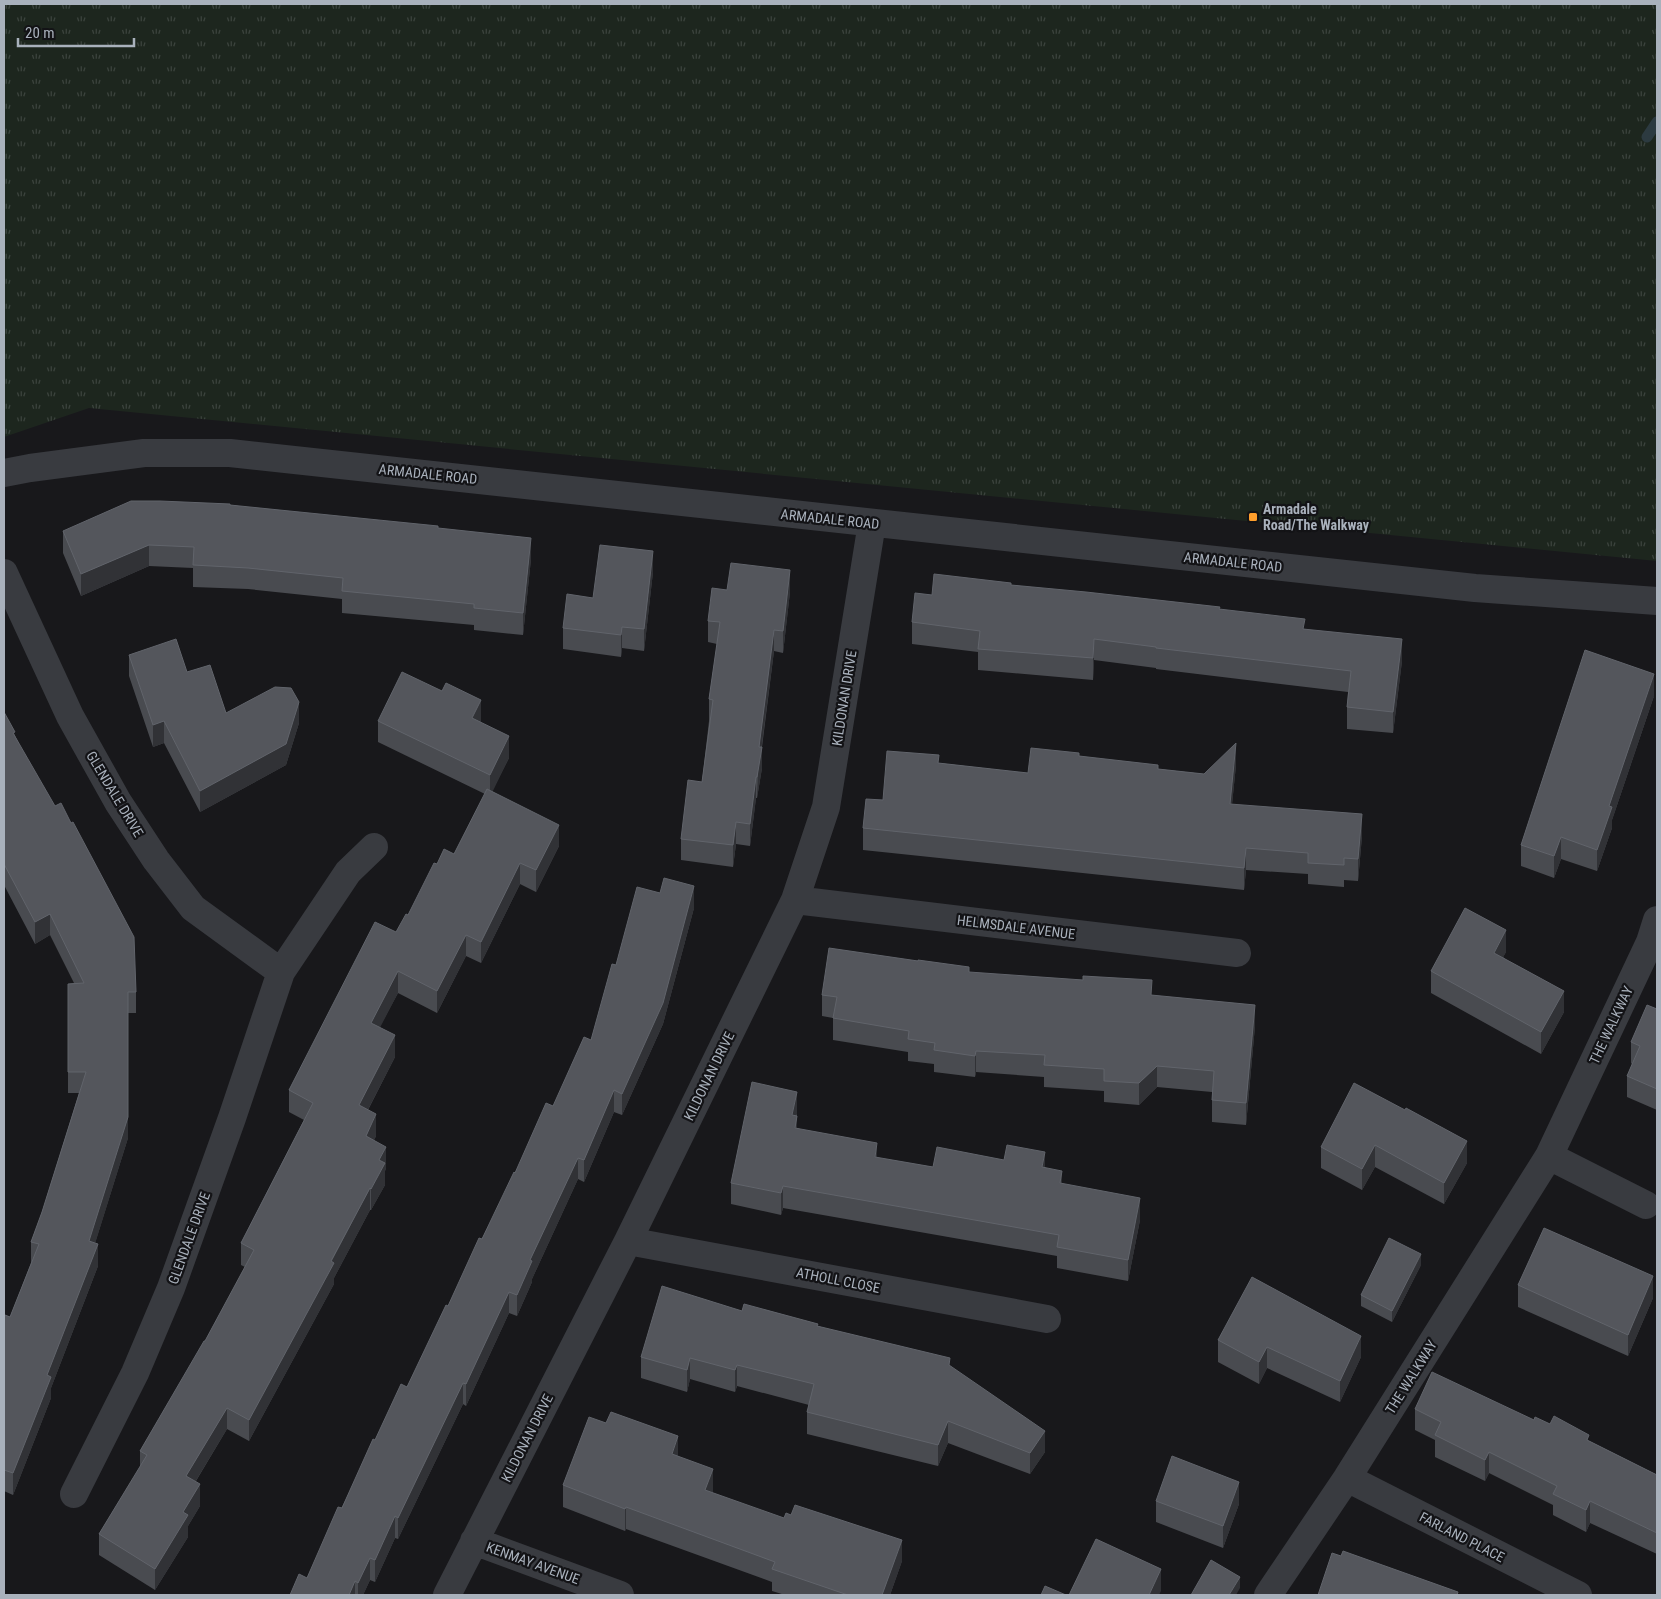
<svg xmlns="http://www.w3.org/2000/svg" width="1661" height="1599" font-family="'Roboto Condensed',sans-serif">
<defs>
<pattern id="grass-tufts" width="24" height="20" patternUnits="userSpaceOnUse" patternTransform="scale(1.25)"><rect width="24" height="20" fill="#1d261e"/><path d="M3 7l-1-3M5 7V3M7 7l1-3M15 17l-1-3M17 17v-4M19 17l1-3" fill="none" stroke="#3b433d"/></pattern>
</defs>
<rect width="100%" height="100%" fill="#18181b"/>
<!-- grass -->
<path fill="url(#grass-tufts)" d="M 4,4 L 1657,4 L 1657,561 L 89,408 L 4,437 Z"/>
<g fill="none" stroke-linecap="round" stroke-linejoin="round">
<!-- stream -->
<path stroke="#2c3a40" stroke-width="11" d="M 1647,137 L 1657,122"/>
<!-- minor -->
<path stroke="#393b40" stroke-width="28" d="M 4,473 L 30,468 L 144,453 L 230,453 L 1475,588 L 1657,601
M 4,573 L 70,716 L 118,802 L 156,860 L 193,908 L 281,972
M 795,900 L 1237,953
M 1549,1156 L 1646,1205
M 628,1241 L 1047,1319
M 1347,1478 L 1578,1595
M 74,1494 L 135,1373 L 171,1288 L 232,1118 L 281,972 L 348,872 L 374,847
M 474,1541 L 620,1595
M 447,1595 L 628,1241 L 795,900 L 826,807 L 872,523
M 1268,1595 L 1347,1478 L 1549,1156 L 1650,942 L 1657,920"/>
</g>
<!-- wall -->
<path fill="#494b50" d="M 230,505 L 438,528 L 531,559 L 523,635 L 474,630 L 474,625 L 342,613 L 342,599 L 248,589 L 193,587 L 193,568 L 149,566 L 81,596 L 63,553 L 63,531 Z
M 653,572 L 644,651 L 622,648 L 621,657 L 563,649 L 563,628 L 593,598 Z
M 1011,585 L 1220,609 L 1305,629 L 1402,661 L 1393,733 L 1347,729 L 1347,707 L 1348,692 L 1156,669 L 1156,668 L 1094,660 L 1093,680 L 978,670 L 978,652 L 912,644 L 912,622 L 932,595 Z
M 727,590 L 790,592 L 783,653 L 774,651 L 762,747 L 762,768 L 757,798 L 756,798 L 750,846 L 736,844 L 733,867 L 681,860 L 681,839 L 702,782 L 709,721 L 709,699 L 717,644 L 708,642 L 708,621 Z
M 129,655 L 187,672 L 226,713 L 299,723 L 286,765 L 200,812 L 164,743 L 153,747 L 129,676 Z
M 1654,696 L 1612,820 L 1612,828 L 1597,871 L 1561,859 L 1554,878 L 1521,866 L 1521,845 Z
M 4,712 L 136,992 L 136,1013 L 128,1013 L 128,1138 L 95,1243 L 98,1266 L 51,1388 L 51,1398 L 13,1495 L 4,1491 L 4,1319 L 10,1317 L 31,1263 L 31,1242 L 42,1212 L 79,1093 L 68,1093 L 68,984 L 74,983 L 50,935 L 35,944 L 4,885 Z
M 378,721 L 481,721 L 480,722 L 509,758 L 492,791 L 559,846 L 536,892 L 520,884 L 481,963 L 466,956 L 437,1013 L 398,993 L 379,1028 L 395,1057 L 368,1110 L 376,1136 L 374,1140 L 386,1168 L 385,1171 L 385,1185 L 371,1210 L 370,1210 L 334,1278 L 334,1284 L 249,1441 L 227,1429 L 196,1481 L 200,1506 L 188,1526 L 188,1537 L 155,1590 L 99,1555 L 99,1534 L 140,1467 L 140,1451 L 205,1341 L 245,1267 L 241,1265 L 241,1243 L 304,1120 L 289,1112 L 289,1090 L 408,915 L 437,864 L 454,854 L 485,794 L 378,742 Z
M 1079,756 L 1158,769 L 1204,774 L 1236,765 L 1232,804 L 1362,836 L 1358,881 L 1344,880 L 1344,887 L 1308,884 L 1308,874 L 1246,870 L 1244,890 L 863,850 L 863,828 L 939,763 L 1028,773 Z
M 694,908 L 663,1024 L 622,1115 L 614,1112 L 584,1182 L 578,1179 L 532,1279 L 532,1282 L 517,1316 L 509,1313 L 466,1406 L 463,1404 L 398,1539 L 395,1538 L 375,1582 L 370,1580 L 363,1595 L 290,1595 L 307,1578 L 375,1440 L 407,1387 L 515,1173 L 591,1040 L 616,965 Z
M 1506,952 L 1503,957 L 1564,1012 L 1541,1054 L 1431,993 L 1431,971 Z
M 969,973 L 1152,995 L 1255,1026 L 1246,1125 L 1212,1122 L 1212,1092 L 1157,1087 L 1139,1105 L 1104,1102 L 1104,1091 L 1044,1087 L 1044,1077 L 976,1072 L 975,1077 L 934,1072 L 934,1064 L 908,1061 L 908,1052 L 833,1040 L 833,1018 L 822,1016 L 822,995 Z
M 1657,1009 L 1657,1110 L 1627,1097 L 1627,1076 L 1632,1064 L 1631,1063 L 1631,1042 Z
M 1405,1110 L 1467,1163 L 1444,1204 L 1375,1167 L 1362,1190 L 1321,1168 L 1321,1147 Z
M 797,1113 L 797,1128 L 877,1158 L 933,1167 L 1004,1160 L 1045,1167 L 1062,1183 L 1140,1220 L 1128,1281 L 1057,1268 L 1057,1256 L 783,1208 L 781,1215 L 731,1204 L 731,1183 Z
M 1421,1265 L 1392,1322 L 1361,1306 L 1361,1295 Z
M 1518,1285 L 1653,1298 L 1628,1356 L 1518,1307 Z
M 742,1311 L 818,1326 L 950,1367 L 1045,1452 L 1030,1474 L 948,1443 L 938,1466 L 807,1434 L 807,1412 L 809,1405 L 737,1386 L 735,1392 L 690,1379 L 687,1392 L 641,1378 L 641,1357 Z
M 1218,1340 L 1361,1357 L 1340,1402 L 1267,1368 L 1259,1384 L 1218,1362 Z
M 1415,1409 L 1534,1420 L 1550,1424 L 1589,1441 L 1657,1475 L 1657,1554 L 1590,1523 L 1586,1532 L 1553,1515 L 1553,1505 L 1489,1473 L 1485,1481 L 1435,1457 L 1435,1440 L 1415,1430 Z
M 678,1456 L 713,1491 L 712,1493 L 902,1561 L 890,1595 L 785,1595 L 772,1591 L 772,1582 L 626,1529 L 625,1531 L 563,1507 L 563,1485 Z
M 1156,1501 L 1239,1504 L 1223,1548 L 1156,1522 Z"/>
<!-- shaded-wall -->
<path fill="#313236" d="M 531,538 L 531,559 L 523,635 L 523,613 Z
M 149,545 L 149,566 L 81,596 L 81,574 Z
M 653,551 L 653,572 L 644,651 L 644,629 Z
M 790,570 L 790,592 L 783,653 L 783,631 Z
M 622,627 L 622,648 L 621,657 L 621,635 Z
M 774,630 L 774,651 L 761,751 L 762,747 L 762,768 L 757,798 L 759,747 Z
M 1094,639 L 1094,660 L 1093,680 L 1093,658 Z
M 1402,639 L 1402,661 L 1393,733 L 1393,712 Z
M 1654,674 L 1654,696 L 1612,820 L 1612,828 L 1597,871 L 1597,850 L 1609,806 Z
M 481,700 L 481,721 L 472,740 L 472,718 Z
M 299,702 L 299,723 L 286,765 L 200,812 L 200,791 Z
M 164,721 L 164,743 L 153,747 L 153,725 Z
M 509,736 L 509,758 L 490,797 L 490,775 Z
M 1236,743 L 1236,765 L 1230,825 L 1230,804 Z
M 756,777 L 756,798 L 750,846 L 750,824 Z
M 1362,814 L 1362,836 L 1358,881 L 1358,859 Z
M 736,822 L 736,844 L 733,867 L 733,845 Z
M 559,825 L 559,846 L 536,892 L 536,870 Z
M 1561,837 L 1561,859 L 1554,878 L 1554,856 Z
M 1246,848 L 1246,870 L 1244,890 L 1244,868 Z
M 520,863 L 520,884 L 481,963 L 481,942 Z
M 694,886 L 694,908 L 663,1024 L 622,1115 L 622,1094 Z
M 50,914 L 50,935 L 35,944 L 35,922 Z
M 1506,930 L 1506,952 L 1494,974 L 1494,953 Z
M 466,935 L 466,956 L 437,1013 L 437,991 Z
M 398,971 L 398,993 L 371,1045 L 371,1023 Z
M 1564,991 L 1564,1012 L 1541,1054 L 1541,1032 Z
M 1255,1005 L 1255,1026 L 1246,1125 L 1246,1103 Z
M 128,1013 L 128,1138 L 89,1263 L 89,1241 Z
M 395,1035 L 395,1057 L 359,1127 L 359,1105 Z
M 976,1051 L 976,1072 L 975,1077 L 975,1056 Z
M 1157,1066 L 1157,1087 L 1139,1105 L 1139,1083 Z
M 614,1090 L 614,1112 L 584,1182 L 584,1160 Z
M 797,1092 L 797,1113 L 792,1137 L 792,1115 Z
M 376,1114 L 376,1136 L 366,1157 L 366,1136 Z
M 797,1116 L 797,1138 L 795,1128 Z
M 1467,1141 L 1467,1163 L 1444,1204 L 1444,1183 Z
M 877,1143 L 877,1165 L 875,1157 Z
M 1375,1145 L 1375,1167 L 1362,1190 L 1362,1169 Z
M 386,1147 L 386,1168 L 385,1171 L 385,1185 L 371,1210 L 371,1189 L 379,1160 Z
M 1045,1152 L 1045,1173 L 1042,1167 Z
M 578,1158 L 578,1179 L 532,1279 L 532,1282 L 517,1316 L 517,1295 L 530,1260 Z
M 1062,1171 L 1062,1192 L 1060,1183 Z
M 783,1186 L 783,1208 L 781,1215 L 781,1193 Z
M 370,1188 L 370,1210 L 334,1278 L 334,1284 L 249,1441 L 249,1420 Z
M 1140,1198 L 1140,1220 L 1128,1281 L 1128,1260 Z
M 98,1244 L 98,1266 L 51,1388 L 51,1398 L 13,1495 L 13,1473 L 47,1375 Z
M 1421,1254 L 1421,1265 L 1392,1322 L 1392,1311 Z
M 1653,1276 L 1653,1298 L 1628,1356 L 1628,1335 Z
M 509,1292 L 509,1313 L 466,1406 L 466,1384 Z
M 1361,1336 L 1361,1357 L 1340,1402 L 1340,1381 Z
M 1267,1347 L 1267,1368 L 1259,1384 L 1259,1362 Z
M 690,1358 L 690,1379 L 687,1392 L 687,1370 Z
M 737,1365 L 737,1386 L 735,1392 L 735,1370 Z
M 463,1383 L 463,1404 L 398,1539 L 398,1518 Z
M 227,1408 L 227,1429 L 186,1497 L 186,1476 Z
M 948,1421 L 948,1443 L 938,1466 L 938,1445 Z
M 1045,1431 L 1045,1452 L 1030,1474 L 1030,1453 Z
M 678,1436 L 678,1458 L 672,1454 Z
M 1489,1452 L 1489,1473 L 1485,1481 L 1485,1460 Z
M 713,1469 L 713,1491 L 705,1512 L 705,1490 Z
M 1239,1482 L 1239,1504 L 1223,1548 L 1223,1526 Z
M 200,1484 L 200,1506 L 188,1526 L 188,1537 L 155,1590 L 155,1569 L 183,1512 Z
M 1590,1501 L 1590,1523 L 1586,1532 L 1586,1510 Z
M 626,1507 L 626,1529 L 625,1531 L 625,1509 Z
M 395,1516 L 395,1538 L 375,1582 L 375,1560 Z
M 902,1540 L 902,1561 L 890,1595 L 882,1595 Z
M 370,1558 L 370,1580 L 363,1595 L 358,1595 L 358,1583 Z
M 1161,1569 L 1161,1591 L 1159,1595 L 1149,1595 Z
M 1240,1577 L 1240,1588 L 1236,1595 L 1229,1595 Z
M 355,1581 L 355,1595 L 349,1595 Z"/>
<!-- building -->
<path fill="#54565c" stroke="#61646b" d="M 131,501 L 160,501 L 230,504 L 230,505 L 438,526 L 438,528 L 531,538 L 523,613 L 474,608 L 474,604 L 342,591 L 343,578 L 248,568 L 193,565 L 194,547 L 149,545 L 81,574 L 63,531 Z
M 600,545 L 653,551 L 644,629 L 622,627 L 621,635 L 563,628 L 567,594 L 593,598 Z
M 731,563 L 790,570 L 783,631 L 774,630 L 759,747 L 762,747 L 757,777 L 756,777 L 750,824 L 736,822 L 733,845 L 681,839 L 688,780 L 702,782 L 713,700 L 709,699 L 720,622 L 708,621 L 712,588 L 727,590 Z
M 934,574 L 1011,583 L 1011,585 L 1086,592 L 1220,607 L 1219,609 L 1305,619 L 1303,629 L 1402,639 L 1393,712 L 1347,707 L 1351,671 L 1156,648 L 1156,647 L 1094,639 L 1093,658 L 978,649 L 980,631 L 912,622 L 915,593 L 932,595 Z
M 176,639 L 187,672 L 210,665 L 226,713 L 275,687 L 291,688 L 299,702 L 286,744 L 200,791 L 164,721 L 153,725 L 129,655 Z
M 1585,650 L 1654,674 L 1609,806 L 1612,807 L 1597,850 L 1561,837 L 1554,856 L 1521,845 Z
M 402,672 L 442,691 L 446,683 L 481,700 L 472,718 L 509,736 L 490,775 L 378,721 Z
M 4,712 L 15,732 L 13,733 L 55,806 L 61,803 L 71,823 L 73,822 L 134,937 L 136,992 L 128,992 L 128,1117 L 89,1241 L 98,1244 L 47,1375 L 51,1377 L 13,1473 L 4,1470 L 4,1319 L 5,1315 L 10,1317 L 39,1244 L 31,1242 L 42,1212 L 86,1072 L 68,1072 L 68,984 L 84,983 L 50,914 L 35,922 L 4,864 Z
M 1236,743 L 1230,804 L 1362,814 L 1358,859 L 1344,858 L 1344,865 L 1308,863 L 1308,853 L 1246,848 L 1244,868 L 863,828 L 866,799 L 883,800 L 887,751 L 939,755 L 938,763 L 1028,773 L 1031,748 L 1079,753 L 1079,756 L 1158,765 L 1158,769 L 1204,774 Z
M 487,789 L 559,825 L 536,870 L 520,863 L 481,942 L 466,935 L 437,991 L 398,971 L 371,1023 L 395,1035 L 359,1105 L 376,1114 L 366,1136 L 386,1147 L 379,1160 L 385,1163 L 371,1189 L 370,1188 L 331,1261 L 334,1263 L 249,1420 L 227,1408 L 186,1476 L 200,1484 L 183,1512 L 188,1515 L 155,1569 L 99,1534 L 147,1455 L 140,1451 L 204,1341 L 205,1341 L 254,1250 L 241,1243 L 313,1103 L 289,1090 L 375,922 L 396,932 L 406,914 L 408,915 L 434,863 L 437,864 L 444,849 L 454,854 Z
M 664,878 L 694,886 L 663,1003 L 622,1094 L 614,1090 L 584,1160 L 578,1158 L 530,1260 L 532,1261 L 517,1295 L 509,1292 L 466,1384 L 463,1383 L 398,1518 L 395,1516 L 375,1560 L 370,1558 L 358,1583 L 355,1581 L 349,1595 L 290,1595 L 299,1574 L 307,1578 L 338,1507 L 342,1508 L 373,1439 L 375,1440 L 401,1384 L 407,1387 L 446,1305 L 448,1306 L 479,1238 L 482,1239 L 514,1172 L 515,1173 L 546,1103 L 553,1106 L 584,1037 L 591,1040 L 612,964 L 616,965 L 637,887 L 660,893 Z
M 1465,908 L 1506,930 L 1494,953 L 1564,991 L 1541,1032 L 1431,971 Z
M 829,948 L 918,961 L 918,960 L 969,967 L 969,972 L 1083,980 L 1083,976 L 1152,980 L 1151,995 L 1255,1005 L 1246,1103 L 1212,1100 L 1214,1071 L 1157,1066 L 1139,1083 L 1104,1081 L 1104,1069 L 1044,1065 L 1045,1055 L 976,1051 L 975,1056 L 934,1050 L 935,1043 L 908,1039 L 909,1031 L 833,1018 L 837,997 L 822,995 Z
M 1647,1005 L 1657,1009 L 1657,1089 L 1627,1076 L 1640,1046 L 1631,1042 Z
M 752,1082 L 797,1092 L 792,1115 L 797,1116 L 795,1128 L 877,1143 L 875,1157 L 933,1167 L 937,1147 L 1004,1160 L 1007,1145 L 1045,1152 L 1042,1167 L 1062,1171 L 1060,1183 L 1140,1198 L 1128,1260 L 1057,1247 L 1059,1235 L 783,1186 L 781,1193 L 731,1183 Z
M 1354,1083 L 1405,1110 L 1406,1108 L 1467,1141 L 1444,1183 L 1375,1145 L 1362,1169 L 1321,1147 Z
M 1544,1228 L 1653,1276 L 1628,1335 L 1518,1285 Z
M 1389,1238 L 1421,1254 L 1392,1311 L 1361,1295 Z
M 1252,1277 L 1361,1336 L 1340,1381 L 1267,1347 L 1259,1362 L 1218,1340 Z
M 662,1286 L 742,1311 L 744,1304 L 818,1324 L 817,1326 L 950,1358 L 949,1365 L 1045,1431 L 1030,1453 L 948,1421 L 938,1445 L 807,1412 L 814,1384 L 737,1365 L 735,1370 L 690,1358 L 687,1370 L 641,1357 Z
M 1432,1372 L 1534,1420 L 1535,1417 L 1550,1424 L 1554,1416 L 1589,1435 L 1587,1440 L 1657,1475 L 1657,1533 L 1590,1501 L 1586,1510 L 1553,1494 L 1557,1486 L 1489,1452 L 1485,1460 L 1435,1435 L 1441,1422 L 1415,1409 Z
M 611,1412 L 678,1436 L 672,1454 L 713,1469 L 705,1490 L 784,1518 L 786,1513 L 791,1515 L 795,1505 L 902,1540 L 882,1595 L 848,1595 L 772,1569 L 775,1562 L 626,1507 L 625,1509 L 563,1485 L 589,1417 L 606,1423 Z
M 1172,1456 L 1239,1482 L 1223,1526 L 1156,1501 Z
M 1096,1539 L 1161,1569 L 1149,1595 L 1069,1595 Z
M 1343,1551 L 1458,1592 L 1457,1595 L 1318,1595 L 1332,1553 L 1341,1556 Z
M 1211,1560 L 1240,1577 L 1229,1595 L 1191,1595 Z
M 1045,1586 L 1066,1595 L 1041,1595 Z"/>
<!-- markers -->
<rect fill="#ff9f2c" stroke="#131316" stroke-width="2" x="1248" y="512" width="10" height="10" rx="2.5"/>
<g text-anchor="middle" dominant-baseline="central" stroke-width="4.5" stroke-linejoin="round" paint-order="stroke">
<!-- street labels -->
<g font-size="14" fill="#a9b1bc" stroke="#131316">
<text transform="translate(428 474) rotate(6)">ARMADALE ROAD</text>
<text transform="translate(830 519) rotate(6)">ARMADALE ROAD</text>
<text transform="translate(1233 562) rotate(6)">ARMADALE ROAD</text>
<text transform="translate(844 698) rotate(-81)">KILDONAN DRIVE</text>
<text transform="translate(115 794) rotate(59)">GLENDALE DRIVE</text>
<text transform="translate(1016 927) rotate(7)">HELMSDALE AVENUE</text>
<text transform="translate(1611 1025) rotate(-65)">THE WALKWAY</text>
<text transform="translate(709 1076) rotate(-64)">KILDONAN DRIVE</text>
<text transform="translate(189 1238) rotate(-70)">GLENDALE DRIVE</text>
<text transform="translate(838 1280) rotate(11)">ATHOLL CLOSE</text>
<text transform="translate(1411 1377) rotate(-58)">THE WALKWAY</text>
<text transform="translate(527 1438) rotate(-63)">KILDONAN DRIVE</text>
<text transform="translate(1462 1537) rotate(27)">FARLAND PLACE</text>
<text transform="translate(533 1563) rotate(20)">KENMAY AVENUE</text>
</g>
<!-- poi labels -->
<g font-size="14" font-weight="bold" fill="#a9b1bc" stroke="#131316" text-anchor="start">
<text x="1263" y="509">Armadale<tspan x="1263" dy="16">Road/The Walkway</tspan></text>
</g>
</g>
<!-- border -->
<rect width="1661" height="1599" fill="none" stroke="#a9b1bc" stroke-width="10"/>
<!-- scale -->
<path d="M18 38v8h116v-8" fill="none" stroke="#a9b1bc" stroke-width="2.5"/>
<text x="25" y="38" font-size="15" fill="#a9b1bc" stroke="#131316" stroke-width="4" paint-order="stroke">20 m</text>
</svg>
